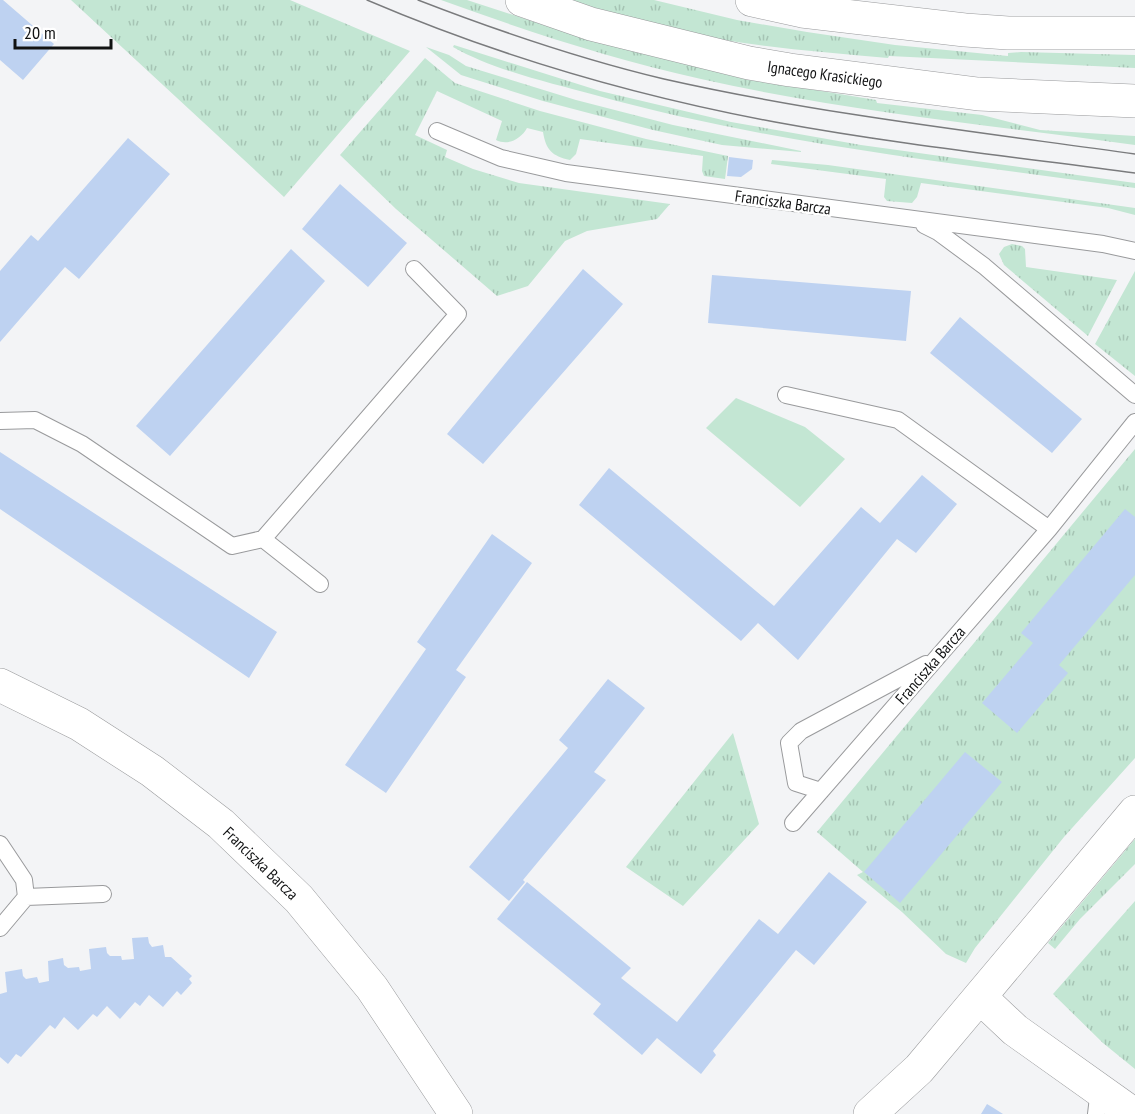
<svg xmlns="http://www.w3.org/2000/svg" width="1135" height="1114" font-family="'PT Sans Narrow',sans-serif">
<defs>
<pattern id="grass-tufts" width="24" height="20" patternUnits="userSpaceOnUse" patternTransform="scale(1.5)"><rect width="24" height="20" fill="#c3e6d3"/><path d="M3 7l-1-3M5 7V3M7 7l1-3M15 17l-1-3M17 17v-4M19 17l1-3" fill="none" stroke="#a6c4b4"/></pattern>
</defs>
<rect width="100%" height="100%" fill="#f3f4f6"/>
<!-- grass -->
<path fill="url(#grass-tufts)" d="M 71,0 L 290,0 L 410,51 L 284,197 Z
M 441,0 L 467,0 L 593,41 L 743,78 L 876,100 L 877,103 L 982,115 L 1040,130 L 1135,136 L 1135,145 C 990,125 843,111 701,79 C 612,59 526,31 441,0 Z
M 568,0 L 654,0 L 737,20 L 807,32 L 895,45 L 1008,56 L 1008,53 L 1021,52 L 1135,55 L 1135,68 L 889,56 L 888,58 C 833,53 778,49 724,40 C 671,31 619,15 568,0 Z
M 454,45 L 600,91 L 731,122 L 861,145 L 1135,183 L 1135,188 C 954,163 771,144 595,95 C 550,83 493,70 453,47 Z
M 426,47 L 449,55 L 466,66 L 576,100 L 673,125 L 801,151 L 801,152 L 722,145 L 653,130 L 543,101 L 461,75 Z
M 425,58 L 455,83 L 540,111 L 646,139 L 728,156 L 725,179 L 704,176 L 702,171 L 703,156 L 580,139 L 576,154 L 570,160 C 552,156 546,150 543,132 L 527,128 C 521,139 508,146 496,140 L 502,121 L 437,91 L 415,135 L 447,150 L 445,157 L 473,169 L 519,183 L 670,204 L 657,219 L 587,231 L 565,241 L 528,286 L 497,296 L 396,209 L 340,155 Z
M 772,160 L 828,165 L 1135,208 L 1135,215 L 1108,208 L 921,183 L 917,197 L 912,203 L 887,201 L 884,197 L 886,179 L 771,164 Z
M 1012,244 L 1022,246 L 1025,249 L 1026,267 L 1117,280 L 1088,336 L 1004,265 L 999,254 L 1004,247 Z
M 1135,271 L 1135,376 L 1095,344 Z
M 1135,449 L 1135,758 L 1064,837 L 975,948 L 966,963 L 946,954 L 902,912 L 857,875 L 863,872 L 817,832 Z
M 733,733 L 759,824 L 683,906 L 626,867 Z
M 1135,839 L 1135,864 L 1080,919 L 1055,949 L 1048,943 Z
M 1135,901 L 1135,1069 L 1103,1043 L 1053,994 Z"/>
<!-- pitch -->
<path fill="#c3e6d3" d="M 736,398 L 805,427 L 845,459 L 800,507 L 706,428 Z"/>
<!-- building -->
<path fill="#bed2f1" d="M 0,0 L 3,0 L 54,44 L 23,80 L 0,60 Z
M 128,138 L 170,174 L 79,279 L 65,267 L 0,342 L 0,271 L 31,235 L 38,241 Z
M 729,157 L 753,160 L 752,169 L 741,177 L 727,176 Z
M 340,184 L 407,243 L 368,287 L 302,229 Z
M 291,249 L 325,281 L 170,456 L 136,426 Z
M 583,269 L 623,304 L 483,464 L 447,434 Z
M 712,275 L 911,291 L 906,341 L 708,323 Z
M 960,317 L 1082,419 L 1052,453 L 930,353 Z
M 0,452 L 277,632 L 249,678 L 0,509 Z
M 609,468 L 774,606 L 861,507 L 880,523 L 922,475 L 957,504 L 916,553 L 897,539 L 798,660 L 758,623 L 741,641 L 579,505 Z
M 1125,509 L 1135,517 L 1135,575 L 1059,665 L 1068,673 L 1017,733 L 982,703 L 1033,643 L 1021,633 Z
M 492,534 L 532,563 L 456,670 L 466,677 L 386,793 L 345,765 L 426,649 L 417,642 Z
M 608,679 L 645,708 L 594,772 L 606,780 L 523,880 L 525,882 L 509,901 L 469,867 L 568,748 L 559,740 Z
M 965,752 L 1002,782 L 900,903 L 864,872 Z
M 829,872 L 867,902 L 814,965 L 796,950 L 713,1051 L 716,1055 L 701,1074 L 657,1038 L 642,1055 L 593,1014 L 601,1004 L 497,919 L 527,882 L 631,968 L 621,978 L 677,1022 L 759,919 L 778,934 Z
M 148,937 L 149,943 L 152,947 L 163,945 L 165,957 L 171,957 L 192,976 L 189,979 L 192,983 L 181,995 L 177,991 L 163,1007 L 149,995 L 140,1006 L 135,1002 L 120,1019 L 107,1006 L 97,1017 L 93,1014 L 78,1030 L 64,1017 L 55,1029 L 50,1025 L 21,1057 L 16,1054 L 8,1064 L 0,1057 L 0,994 L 7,992 L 5,972 L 22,969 L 23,976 L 26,979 L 37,977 L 39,983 L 49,981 L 48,961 L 63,958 L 64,965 L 68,968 L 79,967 L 80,971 L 91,969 L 89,949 L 106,947 L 107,953 L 110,956 L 121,956 L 122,960 L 134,959 L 132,938 Z
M 987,1104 L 992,1107 L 1003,1114 L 981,1114 Z"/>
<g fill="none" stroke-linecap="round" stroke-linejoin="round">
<defs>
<path id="lane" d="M 437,131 L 501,158 L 566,173 L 1103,244 L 1135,251
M 924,225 L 938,232 L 984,266 L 1135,395
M 786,395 L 898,420 L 1049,529
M 0,421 L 35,420 L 82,444 L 232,546 L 263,539 L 458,314 L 414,269
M 263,539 L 320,584
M 821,791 L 796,783 L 789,743 L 801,731 L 926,664
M 793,823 L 1049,529 L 1135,422
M 0,844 L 24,880 L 26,897 L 0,928
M 26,897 L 103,894
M 1096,1114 L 1099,1089"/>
<path id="street" d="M 0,685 L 79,724 L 152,771 L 221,824 L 299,899 L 372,988 L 456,1114
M 981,998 L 1015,1030 L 1133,1114
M 870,1114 L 919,1069 L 1135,812"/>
<path id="secondary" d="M 522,0 L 591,24 L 749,63 L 790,70 L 978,94 L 1135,101
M 752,0 L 802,11 L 965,30 L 1008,33 L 1135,33"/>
</defs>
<!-- lane casing -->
<use href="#lane" stroke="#999a9c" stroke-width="18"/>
<!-- street casing -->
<use href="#street" stroke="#999a9c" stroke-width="34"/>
<!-- secondary casing -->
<use href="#secondary" stroke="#999a9c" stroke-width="34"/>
<!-- lane -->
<use href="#lane" stroke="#fff" stroke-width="16"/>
<!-- street -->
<use href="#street" stroke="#fff" stroke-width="33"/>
<!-- secondary -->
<use href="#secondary" stroke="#fff" stroke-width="33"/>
<!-- tram -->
<path stroke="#7a7b7d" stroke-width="1.5" d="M 367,0 C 498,56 635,96 775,122 C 894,144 1015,157 1135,173
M 418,0 C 498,31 580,59 664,79 C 819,114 978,132 1135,154"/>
</g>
<g text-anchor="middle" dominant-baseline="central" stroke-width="5" stroke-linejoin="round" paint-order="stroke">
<!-- street labels -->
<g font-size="16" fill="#111213" stroke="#fff">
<text transform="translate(825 74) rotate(8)">Ignacego Krasickiego</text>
<text transform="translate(783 202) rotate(8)">Franciszka Barcza</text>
<text transform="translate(930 665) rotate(-49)">Franciszka Barcza</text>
<text transform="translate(261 863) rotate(44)">Franciszka Barcza</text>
</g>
</g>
<!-- scale -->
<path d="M15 39v9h96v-9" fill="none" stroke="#111213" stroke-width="3"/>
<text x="24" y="39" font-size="18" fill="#111213" stroke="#ffffff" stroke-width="4.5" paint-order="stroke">20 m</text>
</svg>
